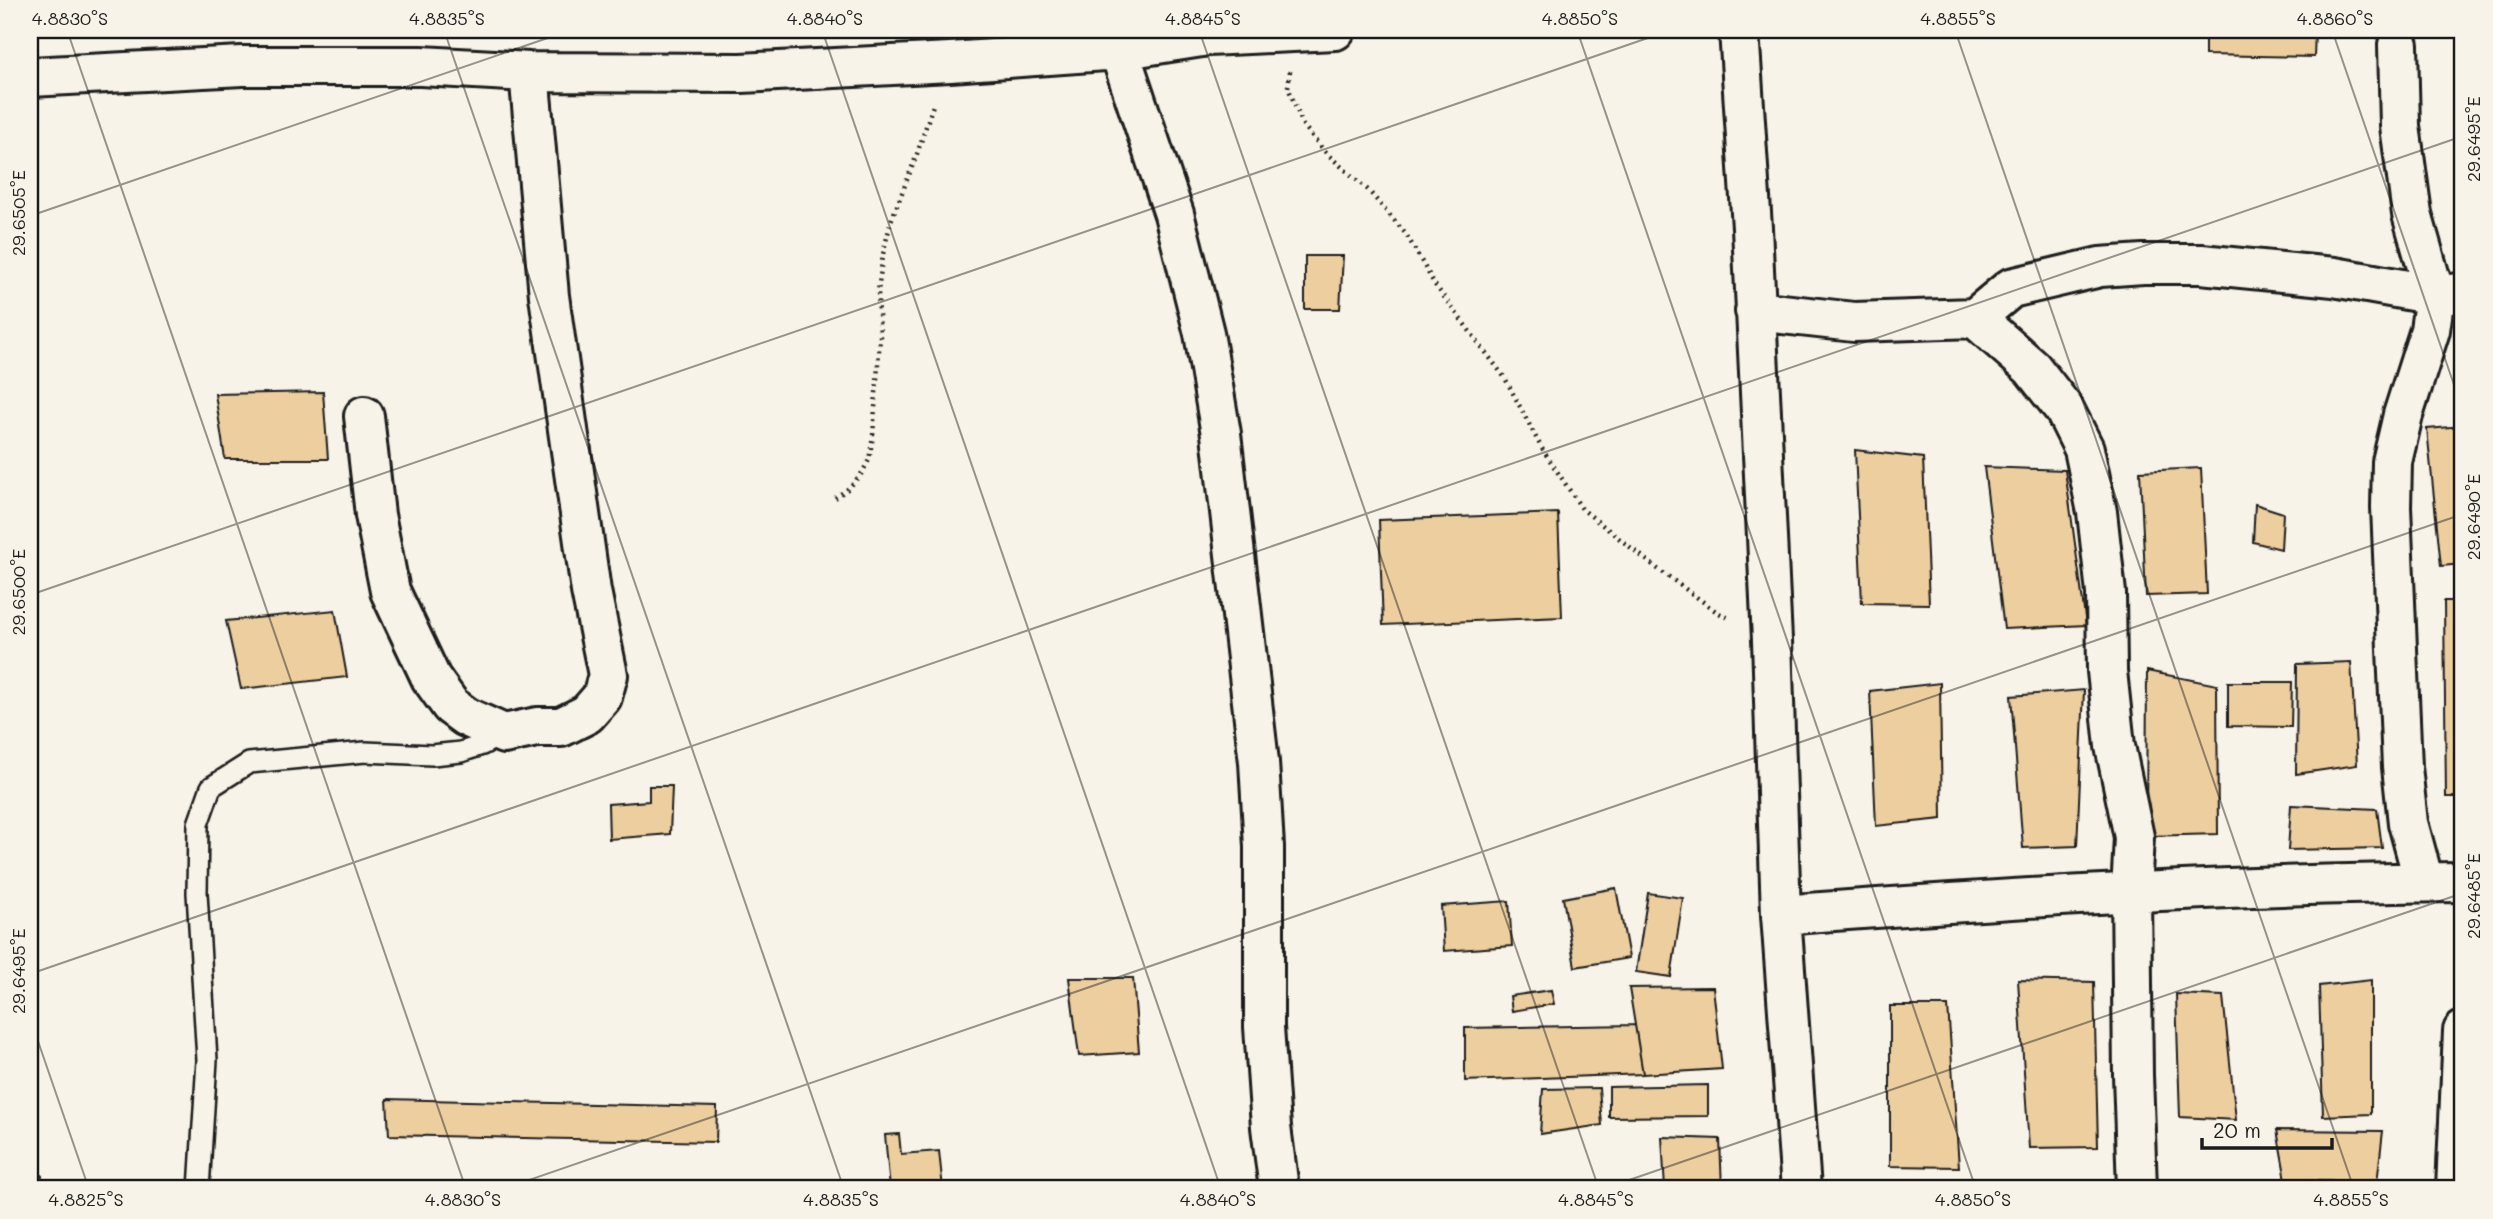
<svg xmlns="http://www.w3.org/2000/svg" width="2493" height="1219" font-family="Mali,sans-serif">
<rect width="100%" height="100%" fill="#f7f3e8"/>
<filter id="ink" filterUnits="userSpaceOnUse"><feTurbulence type="fractalNoise" baseFrequency=".0143" numOctaves="2"/><feDisplacementMap in="SourceGraphic" scale="14" xChannelSelector="R" yChannelSelector="G"/><feConvolveMatrix kernelMatrix="1 2 1 2 8 2 1 2 1" color-interpolation-filters="sRGB"/></filter>
<g filter="url(#ink)">
<!-- building -->
<path fill="#edce9f" stroke="#1c1c1c" stroke-width="2" d="M 2205,30 L 2315,30 L 2314,57 L 2205,55 Z
M 1305,256 L 1343,256 L 1340,309 L 1305,309 Z
M 323,392 L 328,459 L 225,459 L 215,394 Z
M 2463,426 L 2463,564 L 2441,566 L 2427,429 Z
M 1855,450 L 1923,458 L 1929,604 L 1862,603 Z
M 1984,467 L 2065,470 L 2086,625 L 2004,629 Z
M 2201,468 L 2207,594 L 2146,596 L 2140,471 Z
M 2255,504 L 2283,513 L 2281,549 L 2253,542 Z
M 1558,513 L 1562,617 L 1383,625 L 1379,520 Z
M 2444,601 L 2463,601 L 2463,797 L 2446,797 Z
M 335,610 L 347,677 L 241,689 L 226,621 Z
M 2351,662 L 2357,765 L 2296,774 L 2297,664 Z
M 2147,671 L 2217,685 L 2218,834 L 2146,836 Z
M 2228,682 L 2292,682 L 2291,727 L 2228,726 Z
M 1940,683 L 1942,819 L 1876,826 L 1870,691 Z
M 2084,690 L 2077,846 L 2023,848 L 2011,696 Z
M 649,786 L 672,786 L 670,834 L 609,839 L 608,804 L 649,801 Z
M 2291,805 L 2377,809 L 2382,848 L 2288,850 Z
M 1616,888 L 1629,958 L 1575,967 L 1563,898 Z
M 1648,893 L 1683,898 L 1671,977 L 1636,972 Z
M 1509,901 L 1512,946 L 1444,951 L 1441,906 Z
M 1069,978 L 1133,978 L 1139,1052 L 1079,1056 Z
M 2018,980 L 2094,982 L 2098,1147 L 2029,1148 Z
M 2371,980 L 2371,1114 L 2323,1116 L 2319,986 Z
M 1713,987 L 1722,1069 L 1643,1074 L 1629,988 Z
M 1551,990 L 1554,1004 L 1512,1011 L 1510,996 Z
M 2176,994 L 2223,996 L 2236,1120 L 2180,1117 Z
M 1890,1006 L 1948,1006 L 1959,1167 L 1890,1166 Z
M 1635,1025 L 1643,1074 L 1465,1081 L 1465,1028 Z
M 1708,1085 L 1708,1116 L 1609,1117 L 1609,1087 Z
M 1599,1088 L 1602,1125 L 1540,1134 L 1543,1089 Z
M 387,1099 L 717,1107 L 716,1142 L 389,1135 Z
M 2277,1130 L 2383,1131 L 2377,1183 L 2286,1180 Z
M 899,1134 L 901,1154 L 939,1151 L 943,1189 L 890,1189 L 885,1135 Z
M 1662,1137 L 1720,1139 L 1722,1189 L 1665,1189 Z
M 42,1175 L 41,1189 L 30,1189 L 30,1178 Z
M 2266,1185 L 2266,1189 L 2180,1189 Z"/>
<g fill="none" stroke-linecap="round" stroke-linejoin="round">
<defs>
<path id="service" d="M 199,1189 L 207,1060 L 197,893 L 198,824 L 211,787 L 249,763 L 365,752 L 432,755 L 461,752 L 482,745 L 503,734"/>
<path id="minor" d="M 1105,30 L 1119,50 L 1174,214 L 1204,333 L 1221,434 L 1259,762 L 1264,847 L 1264,1027 L 1271,1127 L 1279,1189
M 1739,30 L 1752,228 L 1772,640 L 1781,915 L 1801,1189
M 2398,45 L 2400,126 L 2412,214 L 2435,295 L 2430,330 L 2403,415 L 2392,462 L 2391,507 L 2402,767 L 2408,823 L 2424,882
M 30,77 L 242,66 L 421,66 L 529,72 L 741,73 L 950,62 L 1119,50 L 1208,36 L 1335,30
M 1755,311 L 1854,322 L 1975,318 L 2011,288 L 2100,267 L 2143,264 L 2201,264 L 2334,277 L 2435,295 L 2463,293
M 1975,318 L 2032,368 L 2064,409 L 2084,449 L 2097,512 L 2106,593 L 2107,671 L 2115,746 L 2134,837 L 2131,892 L 2133,1075 L 2137,1189
M 364,416 L 375,515 L 390,591 L 431,678 L 451,706 L 466,717 L 504,734 L 537,727 L 561,727 L 587,714 L 602,697 L 608,675 L 591,591 L 549,296 L 529,72
M 1781,915 C 2008,898 2235,884 2463,882
M 2456,1189 L 2463,1031"/>
</defs>
<!-- service casing -->
<use href="#service" stroke="#1c1c1c" stroke-width="24"/>
<!-- minor casing -->
<use href="#minor" stroke="#1c1c1c" stroke-width="44"/>
<!-- path -->
<path stroke="#1c1c1c" stroke-width="4.5" stroke-dasharray="2 5" stroke-linecap="butt" d="M 1290,71 L 1288,87 L 1303,125 L 1326,153 L 1368,190 L 1406,234 L 1435,285 L 1505,378 L 1541,447 L 1582,509 L 1658,569 L 1717,612 L 1731,619
M 835,498 L 849,488 L 862,473 L 869,460 L 873,436 L 880,337 L 878,291 L 883,254 L 891,221 L 916,157 L 933,105"/>
<!-- service -->
<use href="#service" stroke="#f7f3e8" stroke-width="19"/>
<!-- minor -->
<use href="#minor" stroke="#f7f3e8" stroke-width="38"/>
</g>
</g>
<!-- ticks -->
<path fill="none" stroke="#1c1c1c" stroke-width="2" stroke-opacity="0.45" d="M 67,30 L 466,1189M 444,30 L 844,1189M 822,30 L 1221,1189M 1199,30 L 1599,1189M 1577,30 L 1976,1189M 1955,30 L 2354,1189M 2332,30 L 2463,411M 30,216 L 571,30M 30,595 L 1671,30M 30,974 L 2463,136M 30,1018 L 89,1189M 503,1189 L 2463,514M 1603,1189 L 2463,893"/>
<!-- margin -->
<rect width="2493" height="1219" fill="none" stroke="#f7f3e8" stroke-width="77"/>
<!-- scale -->
<path d="M2202 1138v10h130v-10" fill="none" stroke="#1c1c1c" stroke-width="3.5"/>
<text x="2213" y="1138" font-size="21" fill="#1c1c1c" stroke="#f7f3e8" stroke-width="5" paint-order="stroke">20 m</text>
<rect x="38" y="38" width="2416" height="1142" fill="none" stroke="#1c1c1c" stroke-width="2.5"/>
<g font-size="18" text-anchor="middle" fill="#1c1c1c">
<text x="70" y="25">4.8830°S</text>
<text x="447" y="25">4.8835°S</text>
<text x="825" y="25">4.8840°S</text>
<text x="1203" y="25">4.8845°S</text>
<text x="1580" y="25">4.8850°S</text>
<text x="1958" y="25">4.8855°S</text>
<text x="2335" y="25">4.8860°S</text>
<text transform="translate(2474 139) rotate(-90)" y="6">29.6495°E</text>
<text transform="translate(19 213) rotate(-90)" y="6">29.6505°E</text>
<text transform="translate(2474 517) rotate(-90)" y="6">29.6490°E</text>
<text transform="translate(19 592) rotate(-90)" y="6">29.6500°E</text>
<text transform="translate(2474 896) rotate(-90)" y="6">29.6485°E</text>
<text transform="translate(19 971) rotate(-90)" y="6">29.6495°E</text>
<text x="86" y="1206">4.8825°S</text>
<text x="463" y="1206">4.8830°S</text>
<text x="841" y="1206">4.8835°S</text>
<text x="1218" y="1206">4.8840°S</text>
<text x="1596" y="1206">4.8845°S</text>
<text x="1973" y="1206">4.8850°S</text>
<text x="2351" y="1206">4.8855°S</text>
</g>
</svg>
